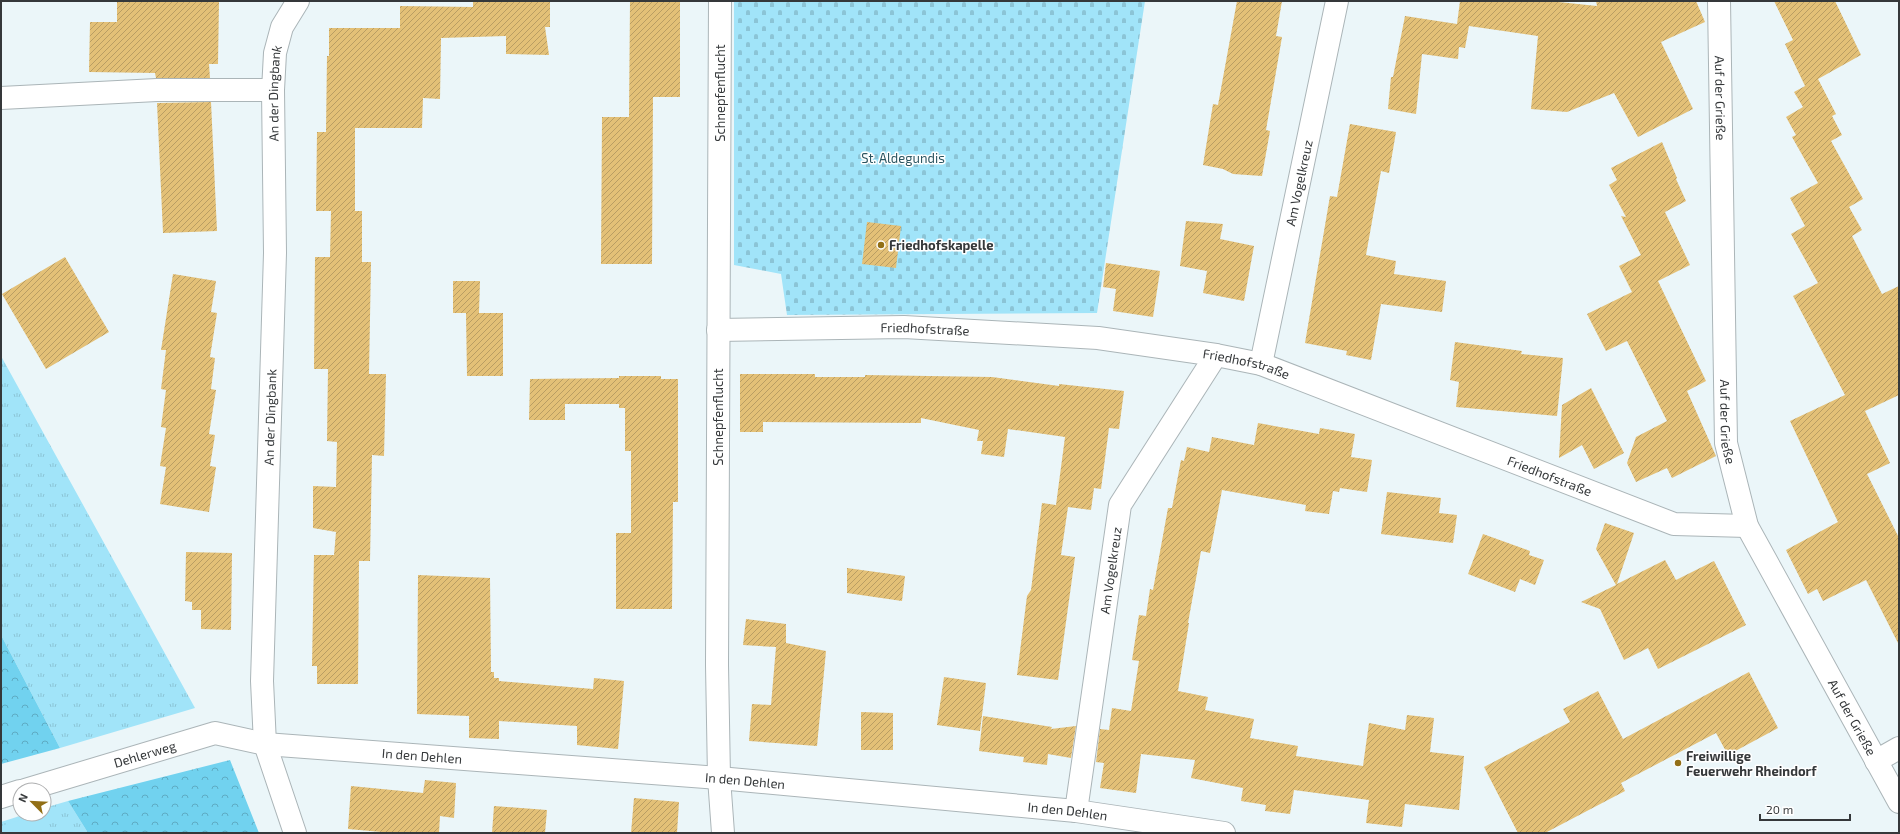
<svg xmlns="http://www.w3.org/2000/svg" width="1900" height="834" font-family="'Exo 2',sans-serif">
<defs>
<pattern id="grass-tufts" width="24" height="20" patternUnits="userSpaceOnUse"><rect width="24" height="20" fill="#a1e4f9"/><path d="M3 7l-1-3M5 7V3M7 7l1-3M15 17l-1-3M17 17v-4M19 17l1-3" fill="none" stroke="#8bc4d6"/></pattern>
<pattern id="forest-crowns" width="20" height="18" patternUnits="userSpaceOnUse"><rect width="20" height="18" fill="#71d2ef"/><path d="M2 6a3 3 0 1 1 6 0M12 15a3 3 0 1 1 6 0" fill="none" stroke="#5eabc3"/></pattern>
<pattern id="cemetery-stones" width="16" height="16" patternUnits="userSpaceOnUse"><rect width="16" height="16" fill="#a1e4f9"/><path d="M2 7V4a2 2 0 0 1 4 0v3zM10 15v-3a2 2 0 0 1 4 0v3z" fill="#8bc4d6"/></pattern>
<pattern id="building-hatch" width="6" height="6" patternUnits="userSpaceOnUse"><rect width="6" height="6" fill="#e3c077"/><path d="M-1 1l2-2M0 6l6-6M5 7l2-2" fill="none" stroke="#b99d63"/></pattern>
</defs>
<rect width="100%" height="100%" fill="#ebf6f9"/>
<!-- grass -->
<path fill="url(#grass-tufts)" d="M 1,356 L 195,708 L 60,748 L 1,635 Z
M 68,801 L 88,833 L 1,833 L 1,822 L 26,814 L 44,814 L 44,808 Z"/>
<!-- forest -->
<path fill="url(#forest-crowns)" d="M 1,635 L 60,748 L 1,764 Z
M 230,760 L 259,833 L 88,833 L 68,801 Z"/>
<!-- cemetery -->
<path fill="url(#cemetery-stones)" d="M 734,1 L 1145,1 L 1097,313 L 787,315 L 781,274 L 734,265 Z"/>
<!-- green -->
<path fill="#a1e4f9" d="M 35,816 L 43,833 L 1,833 L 1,826 Z"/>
<!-- building -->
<path fill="url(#building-hatch)" d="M 117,1 L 219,1 L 218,64 L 209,64 L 210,78 L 156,78 L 155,73 L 89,72 L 90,22 L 117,22 Z
M 473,1 L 550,1 L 550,27 L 545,27 L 549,55 L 506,54 L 506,36 L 441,38 L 440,99 L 423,98 L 422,128 L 355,128 L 355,211 L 362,211 L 362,262 L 371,262 L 369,374 L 386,374 L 384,456 L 372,455 L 370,561 L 359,561 L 358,684 L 317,684 L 317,666 L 312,666 L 314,555 L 334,555 L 336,532 L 313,528 L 313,486 L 336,487 L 337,442 L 327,441 L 328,369 L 314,369 L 315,257 L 330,257 L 331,211 L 316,211 L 317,132 L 326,132 L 327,56 L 329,56 L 329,28 L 400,28 L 400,6 L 473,7 Z
M 630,1 L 680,1 L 680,97 L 653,97 L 652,264 L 601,264 L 602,117 L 629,117 Z
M 1237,1 L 1282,1 L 1276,36 L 1282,37 L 1266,130 L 1270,131 L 1262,176 L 1233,174 L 1223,169 L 1203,165 L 1213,104 L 1218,105 Z
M 1460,1 L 1549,1 L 1597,6 L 1596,1 L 1696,1 L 1705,22 L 1661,42 L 1693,109 L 1638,137 L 1614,93 L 1567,112 L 1531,109 L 1538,36 L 1469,26 L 1465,48 L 1459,47 L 1458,59 L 1422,54 L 1416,114 L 1388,109 L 1391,77 L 1393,77 L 1405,16 L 1457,24 Z
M 1774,1 L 1835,1 L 1861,55 L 1818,79 L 1836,114 L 1832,116 L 1842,135 L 1831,141 L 1863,199 L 1849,207 L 1862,230 L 1852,236 L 1882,294 L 1899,286 L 1899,395 L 1865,411 L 1890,463 L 1867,474 L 1899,538 L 1899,645 L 1866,580 L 1823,601 L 1817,589 L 1808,594 L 1786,550 L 1838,522 L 1790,421 L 1845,395 L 1793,296 L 1818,283 L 1791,234 L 1805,226 L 1790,198 L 1818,183 L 1792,137 L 1796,135 L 1786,117 L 1803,107 L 1794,92 L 1805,86 L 1785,44 L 1793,40 Z
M 211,102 L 217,231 L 163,233 L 157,103 Z
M 1350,124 L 1396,132 L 1389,173 L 1381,171 L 1366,255 L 1396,261 L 1394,274 L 1446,281 L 1442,312 L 1381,304 L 1371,360 L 1346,355 L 1347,351 L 1305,343 L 1330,196 L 1337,197 Z
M 1662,142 L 1677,178 L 1676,179 L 1686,201 L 1665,212 L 1690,265 L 1658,281 L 1706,381 L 1687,391 L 1716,456 L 1672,478 L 1667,468 L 1636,482 L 1627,463 L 1636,437 L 1667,421 L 1627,341 L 1606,351 L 1587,314 L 1632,292 L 1619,266 L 1641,255 L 1621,216 L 1626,217 L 1609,185 L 1617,180 L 1611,168 Z
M 1186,221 L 1223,224 L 1220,239 L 1254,246 L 1244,301 L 1203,293 L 1207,271 L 1180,266 Z
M 867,222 L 901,226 L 896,268 L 862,264 Z
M 65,257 L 109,332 L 46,369 L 2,294 Z
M 1106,263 L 1160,271 L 1153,317 L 1113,311 L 1116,289 L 1103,287 Z
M 173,274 L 216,281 L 211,312 L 217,313 L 210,357 L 215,358 L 211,389 L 216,390 L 209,434 L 215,435 L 210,466 L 216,467 L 209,512 L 160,504 L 166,467 L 160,466 L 166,428 L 161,427 L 166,390 L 161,389 L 166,350 L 161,350 Z
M 453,281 L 480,281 L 479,313 L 503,313 L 503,376 L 467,376 L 466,313 L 453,313 Z
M 1455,342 L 1522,351 L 1521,354 L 1563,358 L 1557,416 L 1456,407 L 1459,382 L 1450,380 Z
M 740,374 L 815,374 L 815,377 L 865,377 L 865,375 L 992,377 L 1059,386 L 1059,384 L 1124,391 L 1119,429 L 1109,428 L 1101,489 L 1094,488 L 1091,510 L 1068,507 L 1061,555 L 1075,557 L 1058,680 L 1017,675 L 1027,596 L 1031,590 L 1042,503 L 1056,505 L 1065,437 L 1008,429 L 1004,457 L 981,454 L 983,441 L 977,441 L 979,430 L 921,418 L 921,423 L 763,422 L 763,432 L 740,432 Z
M 619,376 L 661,376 L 661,379 L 678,379 L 678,502 L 673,502 L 672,609 L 616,609 L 616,533 L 631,533 L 631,451 L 625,451 L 625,408 L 619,408 L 619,404 L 565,404 L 565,420 L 529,420 L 530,379 L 619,378 Z
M 1591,388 L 1624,453 L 1594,469 L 1582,445 L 1559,458 L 1562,405 Z
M 1258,423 L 1319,434 L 1320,428 L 1355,434 L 1351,457 L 1372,460 L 1367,492 L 1340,488 L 1339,492 L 1333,491 L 1329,514 L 1305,511 L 1306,505 L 1222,490 L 1210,553 L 1201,551 L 1188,623 L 1189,623 L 1178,691 L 1208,697 L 1205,710 L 1254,719 L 1250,738 L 1298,746 L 1296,756 L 1363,766 L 1369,723 L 1405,730 L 1407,715 L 1434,718 L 1430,752 L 1464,756 L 1459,810 L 1405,804 L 1402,827 L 1366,823 L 1369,800 L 1294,790 L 1290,814 L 1265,811 L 1266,805 L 1241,801 L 1243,788 L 1191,778 L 1195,760 L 1141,754 L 1136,793 L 1100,788 L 1104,763 L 1096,762 L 1100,729 L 1109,730 L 1112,708 L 1131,711 L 1139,661 L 1132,660 L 1139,615 L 1146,616 L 1150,589 L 1153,590 L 1168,508 L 1172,508 L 1181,460 L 1184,461 L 1187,447 L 1209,452 L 1212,437 L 1254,445 Z
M 1387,492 L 1441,498 L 1439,513 L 1457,515 L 1453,543 L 1381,534 Z
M 1605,523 L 1634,533 L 1617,584 L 1665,560 L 1676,580 L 1714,561 L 1746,625 L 1658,669 L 1648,648 L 1624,660 L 1600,609 L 1581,602 L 1616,585 L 1596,549 Z
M 1483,534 L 1530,551 L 1529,555 L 1544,560 L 1535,585 L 1520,579 L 1515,592 L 1468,574 Z
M 186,552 L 232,553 L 231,630 L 201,629 L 201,610 L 192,610 L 192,602 L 185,601 Z
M 847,568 L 905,576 L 902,601 L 847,593 Z
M 418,575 L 490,578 L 491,672 L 494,672 L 494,678 L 499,678 L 499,681 L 593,689 L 594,678 L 624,681 L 618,749 L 577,745 L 577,726 L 499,721 L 499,739 L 469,738 L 469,716 L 417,714 Z
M 746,619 L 786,624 L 786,643 L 826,651 L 817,746 L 749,741 L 752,704 L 771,705 L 776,647 L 743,645 Z
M 1749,672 L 1778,728 L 1728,755 L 1716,733 L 1621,783 L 1625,791 L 1545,833 L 1518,833 L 1484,767 L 1570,722 L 1563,709 L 1598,691 L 1623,739 Z
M 944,677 L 986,683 L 980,731 L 937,725 Z
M 861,712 L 893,713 L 893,750 L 861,750 Z
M 983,716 L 1052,727 L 1051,729 L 1076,726 L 1071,758 L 1048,754 L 1047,765 L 1023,762 L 1024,757 L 979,751 Z
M 425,780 L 456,783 L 454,818 L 440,816 L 439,833 L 393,833 L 348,829 L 351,786 L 423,793 Z
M 634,798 L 679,802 L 677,833 L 631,833 Z
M 494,806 L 547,810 L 545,833 L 492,833 Z"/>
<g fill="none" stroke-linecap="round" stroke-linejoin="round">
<defs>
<g id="minor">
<path d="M 720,1 L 717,665 L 719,778 L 723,833"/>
<path id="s1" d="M 1719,1 L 1726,443 L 1747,526 L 1899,802"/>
<path d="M 1,98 L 157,90 L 273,90"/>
<path id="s2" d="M 718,330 L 904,327 L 1098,338 L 1216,355 L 1261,364 L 1674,524 L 1747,526"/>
<path id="s3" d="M 1261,364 L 1337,1"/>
<path d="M 1876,761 L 1899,748"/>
<path id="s4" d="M 25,790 L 215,733 L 265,744 L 719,778 L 1076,811 L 1224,833"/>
<path d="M 1,797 L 20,791"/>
<path id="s5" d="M 1076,811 L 1120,505 L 1216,355"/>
<path id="s6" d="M 295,833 L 265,744 L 262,681 L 275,253 L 273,90 L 275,53 L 282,27 L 298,1"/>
</g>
</defs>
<!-- minor casing -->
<use href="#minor" stroke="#abb5b8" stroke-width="24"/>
<!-- minor -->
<use href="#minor" stroke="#fff" stroke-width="22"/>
</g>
<!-- markers -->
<g fill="#926f16" stroke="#fff" stroke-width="1.5">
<circle cx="881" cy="245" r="4"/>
<circle cx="1678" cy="763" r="4"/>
</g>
<g text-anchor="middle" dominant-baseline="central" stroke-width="3" stroke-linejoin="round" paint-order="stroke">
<!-- street labels -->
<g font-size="13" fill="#35383a" stroke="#fff">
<text stroke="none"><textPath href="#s6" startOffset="745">An der Dingbank</textPath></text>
<text transform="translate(720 93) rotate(-90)">Schnepfenflucht</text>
<text stroke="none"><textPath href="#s1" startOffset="97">Auf der Grieße</textPath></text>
<text stroke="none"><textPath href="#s3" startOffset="185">Am Vogelkreuz</textPath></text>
<text stroke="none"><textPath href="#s2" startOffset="207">Friedhofstraße</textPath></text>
<text stroke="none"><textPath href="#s2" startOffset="531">Friedhofstraße</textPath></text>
<text stroke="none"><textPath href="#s6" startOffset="421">An der Dingbank</textPath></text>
<text transform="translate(718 417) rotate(-90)">Schnepfenflucht</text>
<text stroke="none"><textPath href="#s1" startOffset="421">Auf der Grieße</textPath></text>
<text stroke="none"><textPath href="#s2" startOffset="855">Friedhofstraße</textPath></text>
<text stroke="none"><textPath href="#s5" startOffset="243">Am Vogelkreuz</textPath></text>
<text stroke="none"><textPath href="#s1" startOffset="746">Auf der Grieße</textPath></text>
<text stroke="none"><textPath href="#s4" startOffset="125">Dehlerweg</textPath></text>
<text stroke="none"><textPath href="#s4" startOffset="407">In den Dehlen</textPath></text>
<text stroke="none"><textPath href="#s4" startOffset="731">In den Dehlen</textPath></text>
<text stroke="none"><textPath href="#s4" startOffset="1055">In den Dehlen</textPath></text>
</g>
<!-- park labels -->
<g font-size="13" fill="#2a5561" stroke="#fff">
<text x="903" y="158">St. Aldegundis</text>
</g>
<!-- poi labels -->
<g font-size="13" font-weight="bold" fill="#35383a" stroke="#fff" text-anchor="start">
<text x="889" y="245">Friedhofskapelle</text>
<text x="1686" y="756">Freiwillige<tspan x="1686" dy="15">Feuerwehr Rheindorf</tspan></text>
</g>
</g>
<!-- border -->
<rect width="1900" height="834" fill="none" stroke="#35383a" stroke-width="4"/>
<!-- north arrow -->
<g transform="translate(32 802) rotate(294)"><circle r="19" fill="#ffffff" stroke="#aeafb0"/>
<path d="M0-3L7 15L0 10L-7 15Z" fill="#926f16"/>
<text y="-6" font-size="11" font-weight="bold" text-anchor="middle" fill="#35383a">N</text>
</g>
<!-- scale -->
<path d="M1760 814v6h90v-6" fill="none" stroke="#35383a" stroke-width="2"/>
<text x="1766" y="814" font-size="12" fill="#35383a" stroke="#ffffff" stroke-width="3" paint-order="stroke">20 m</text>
</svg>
